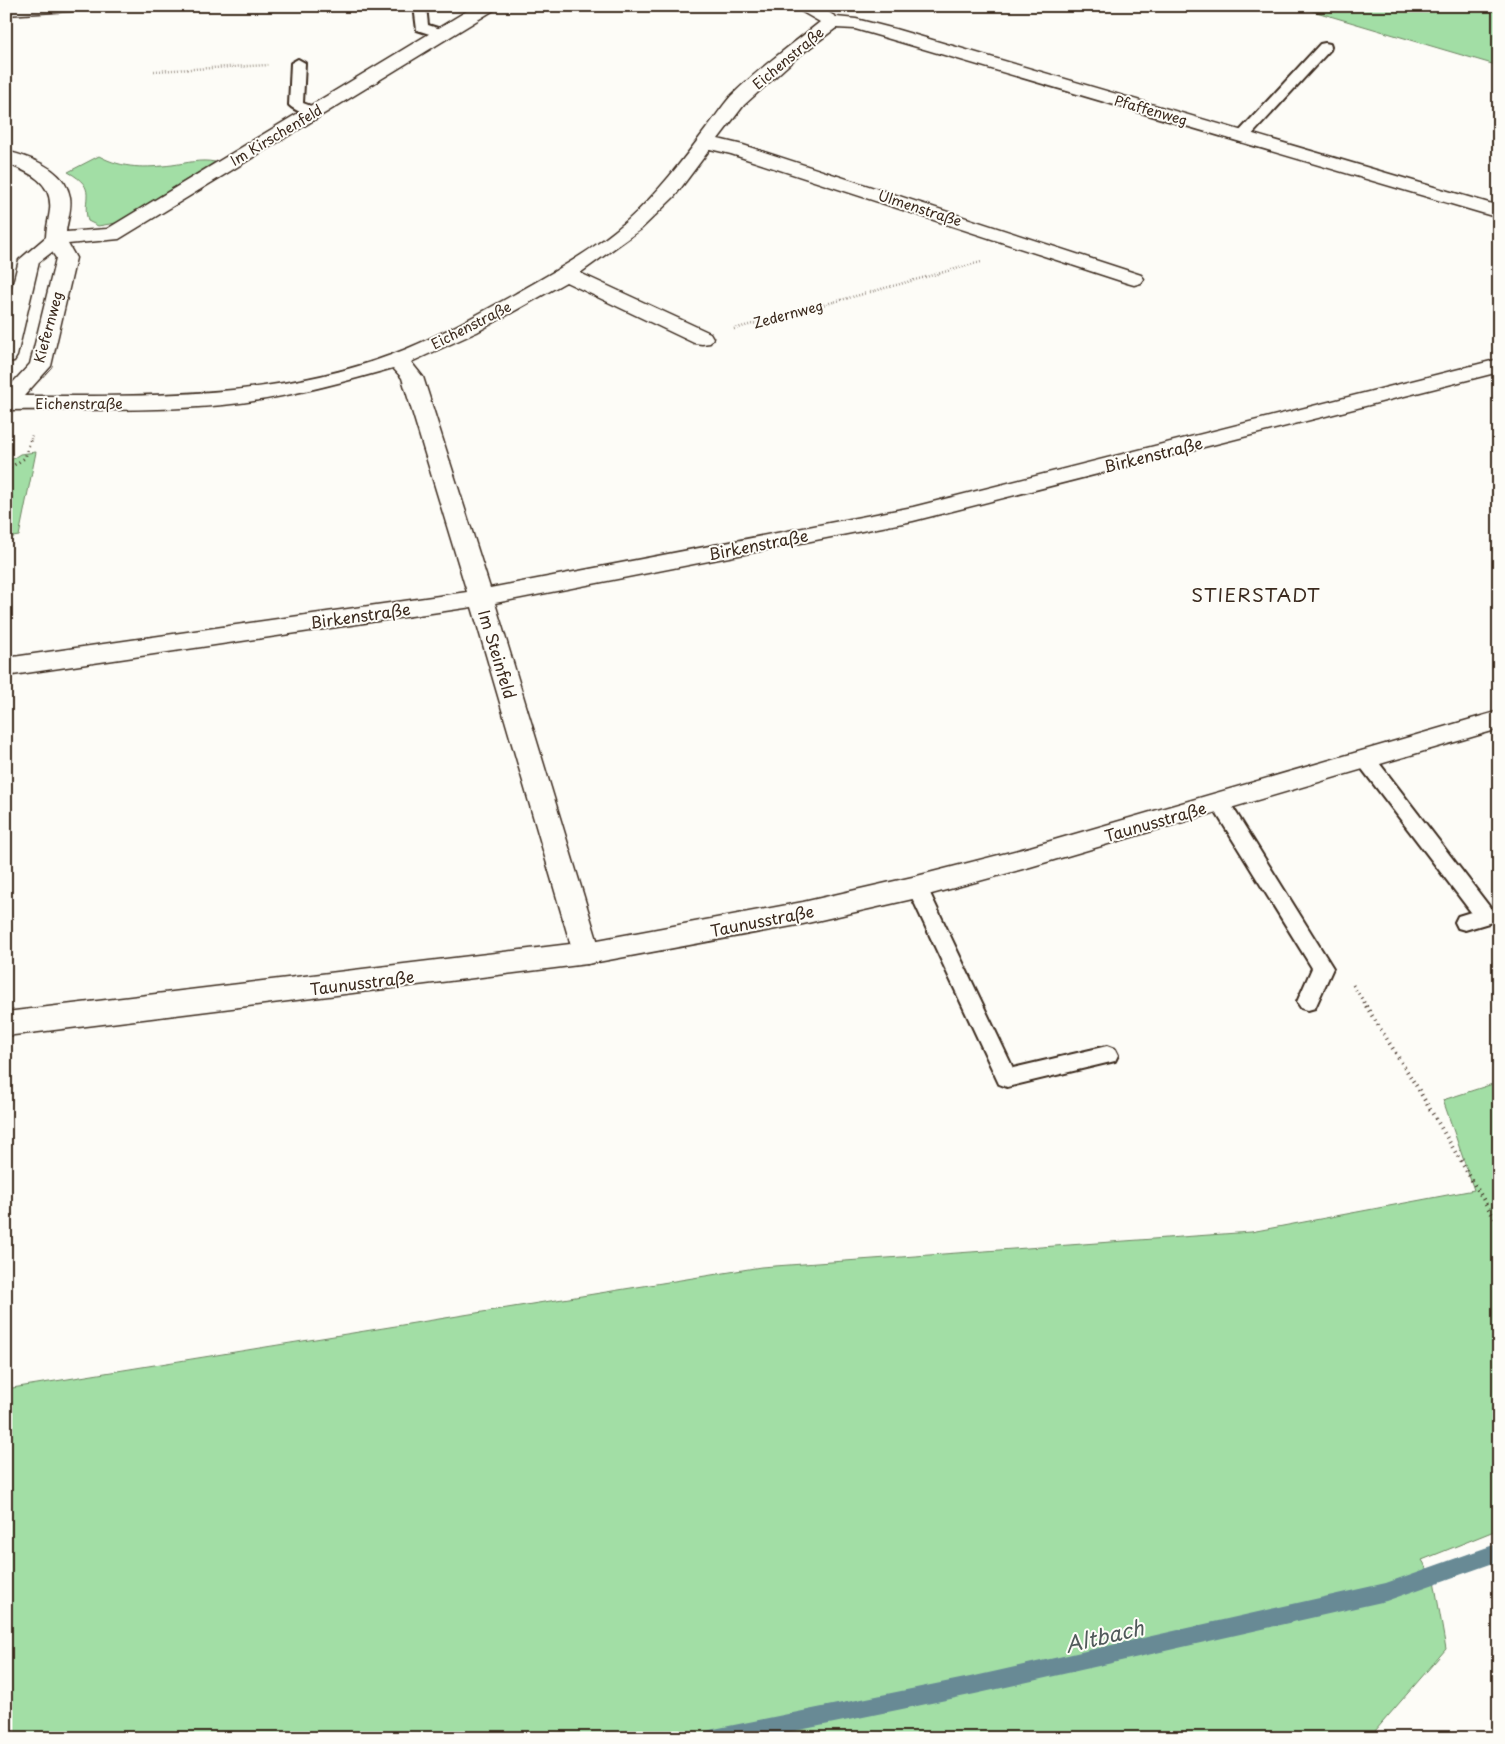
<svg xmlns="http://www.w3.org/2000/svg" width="1505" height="1744" font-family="'Playpen Sans',sans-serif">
<rect width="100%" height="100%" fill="#fdfcf7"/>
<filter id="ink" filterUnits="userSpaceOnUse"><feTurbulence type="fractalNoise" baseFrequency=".02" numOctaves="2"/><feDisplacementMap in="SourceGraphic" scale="10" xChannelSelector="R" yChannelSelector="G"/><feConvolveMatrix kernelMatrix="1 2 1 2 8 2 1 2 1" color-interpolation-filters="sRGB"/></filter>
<g filter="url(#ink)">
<!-- green -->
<path fill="#a2dea5" stroke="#6e8462" d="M 1296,6 L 1499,6 L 1499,66 Z
M 99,156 C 123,169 146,168 172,165 C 187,163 200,159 215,162 L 116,223 L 98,226 L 88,221 C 81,198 99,189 68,172 Z
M 36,452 L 19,536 L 6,538 L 6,463 L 20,454 Z
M 1499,1082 L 1499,1529 L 1422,1560 L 1434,1580 L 1446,1649 L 1369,1738 L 6,1738 L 6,1389 L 761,1267 L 1251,1232 L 1474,1190 L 1443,1100 Z"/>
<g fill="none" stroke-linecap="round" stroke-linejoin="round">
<!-- stream -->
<path fill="#678a95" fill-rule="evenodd" d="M 1499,1543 L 1499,1561 L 1386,1601 L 975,1694 L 761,1738 L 705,1738 L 707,1731 L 714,1729 L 975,1676 L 1386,1583 Z"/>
<defs>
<path id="lane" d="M 414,6 L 426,6 L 428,25 L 447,31 L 448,34 L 447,37 L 442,38 L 417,30 Z
M 1325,43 L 1330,44 L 1331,47 L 1330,50 L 1247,140 L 1237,140 L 1235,137 L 1237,134 L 1320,44 Z
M 298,59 L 305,63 L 303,103 L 319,109 L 321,112 L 319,115 C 310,117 295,111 289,105 L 291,63 Z
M 1366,753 L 1373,755 L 1492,910 L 1495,916 L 1492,922 L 1465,930 L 1458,928 L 1455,922 L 1458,916 L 1471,912 L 1359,765 L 1356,760 L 1359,755 Z
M 1220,796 L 1227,798 L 1333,968 L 1315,1008 L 1308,1010 L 1301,1008 L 1297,1002 L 1312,968 L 1210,803 L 1213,798 Z
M 917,879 L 924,882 L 927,887 L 1013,1068 L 1107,1046 L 1115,1049 L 1118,1055 L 1115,1061 L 1007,1087 L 999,1084 L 907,887 L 910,882 Z"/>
<path id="street" d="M 6,6 L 80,6 L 77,10 L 71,11 L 6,15 Z
M 475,6 L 497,6 L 494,10 L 119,239 L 68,244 L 76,258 L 51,366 L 24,396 C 147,396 273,399 391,355 C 434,339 475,316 515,294 C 554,272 594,250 628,220 C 658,193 682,161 706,129 C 714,119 722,106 731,96 C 758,69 790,46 820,22 L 799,10 L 796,6 L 818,6 L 836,17 L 856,19 L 895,29 L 1499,206 L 1499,218 L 883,37 L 855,29 L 836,28 L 796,58 L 744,105 L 718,139 L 743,145 L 1141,275 L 1144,279 L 1141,283 L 1134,285 L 1127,283 L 731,154 L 710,149 L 674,197 L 641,229 L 580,273 L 710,333 L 713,338 L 710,343 L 702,344 L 694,343 L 566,282 L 477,332 L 411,362 L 423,377 L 490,588 L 913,507 L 1499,359 L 1499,372 L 913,521 L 495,603 L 601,953 L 597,961 L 587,964 L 577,961 L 573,953 L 472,607 L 6,676 L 6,658 L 467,592 L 402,378 L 393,368 C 337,384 281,399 223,405 C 151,412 78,409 6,410 L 6,390 L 30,364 L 56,258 L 52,252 L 39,262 L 17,356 L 14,361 L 6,362 L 6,311 L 19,260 L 46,237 C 46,228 49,219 50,210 C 53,182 29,172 6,163 L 6,151 C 30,157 65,169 70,197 C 72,209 67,221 66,232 L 107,229 Z"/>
<path id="secondary" d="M 1499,711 L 1499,729 L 1030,867 L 917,898 L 803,924 L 587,964 L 6,1036 L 6,1012 L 587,942 L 803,902 L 917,876 L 1030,847 Z"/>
</defs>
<!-- lane casing -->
<use href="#lane" stroke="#3b2a1e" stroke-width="4"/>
<!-- street casing -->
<use href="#street" stroke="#3b2a1e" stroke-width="3"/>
<!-- secondary casing -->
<use href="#secondary" stroke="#3b2a1e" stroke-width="3"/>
<!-- path-far2 -->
<path stroke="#3b2a1e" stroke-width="2.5" stroke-dasharray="0.5 2.5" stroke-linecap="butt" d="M 154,71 L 268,65
M 734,329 L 981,262
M 31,439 L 32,435"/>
<!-- path-far1 -->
<path stroke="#3b2a1e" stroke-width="3" stroke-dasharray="1 4" stroke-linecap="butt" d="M 6,470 L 25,458 L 31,438
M 1353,985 L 1367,1007"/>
<!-- path -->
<path stroke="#3b2a1e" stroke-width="4" stroke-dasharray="1 4.5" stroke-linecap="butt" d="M 1366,1006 L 1417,1087 L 1499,1226"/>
<!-- lane -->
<use href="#lane" fill="#fdfcf7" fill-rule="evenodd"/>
<!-- street -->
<use href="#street" fill="#fdfcf7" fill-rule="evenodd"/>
<!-- secondary -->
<use href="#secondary" fill="#fdfcf7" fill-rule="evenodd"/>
</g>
</g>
<g text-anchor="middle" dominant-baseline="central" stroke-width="4" stroke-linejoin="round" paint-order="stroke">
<!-- far-street labels -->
<g font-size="14" fill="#3b2a1e" stroke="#fdfcf7">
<text transform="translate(788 58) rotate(-40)">Eichenstraße</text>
<text transform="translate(1151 110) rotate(16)">Pfaffenweg</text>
<text transform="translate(276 135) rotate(-31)">Im Kirschenfeld</text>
<text transform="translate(920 208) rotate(18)">Ulmenstraße</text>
<text transform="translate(788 314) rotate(-15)">Zedernweg</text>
<text transform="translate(471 325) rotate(-27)">Eichenstraße</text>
<text transform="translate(48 327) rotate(-75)">Kiefernweg</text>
<text x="79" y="403">Eichenstraße</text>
</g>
<!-- street labels -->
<g font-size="16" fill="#3b2a1e" stroke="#fdfcf7">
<text transform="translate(1153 454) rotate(-14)">Birkenstraße</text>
<text transform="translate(758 544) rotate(-11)">Birkenstraße</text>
<text transform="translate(360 615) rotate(-8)">Birkenstraße</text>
<text transform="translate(498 654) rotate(73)">Im Steinfeld</text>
<text transform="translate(1155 821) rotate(-16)">Taunusstraße</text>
<text transform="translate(762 920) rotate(-11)">Taunusstraße</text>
<text transform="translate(362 982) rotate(-7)">Taunusstraße</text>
</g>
<!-- quarter labels -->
<g font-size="19" letter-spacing="1" fill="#3b2a1e" stroke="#fdfcf7">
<text x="1256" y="594">STIERSTADT</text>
</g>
<!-- near-water labels -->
<g font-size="21" font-style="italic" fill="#515a5a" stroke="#fdfcf7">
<text transform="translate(1104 1635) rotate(-13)">Altbach</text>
</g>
</g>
<!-- margin -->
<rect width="1505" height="1744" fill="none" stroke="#fdfcf7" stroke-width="25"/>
<rect x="12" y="12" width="1480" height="1719" fill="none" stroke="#3b2a1e" stroke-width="2" filter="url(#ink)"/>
</svg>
